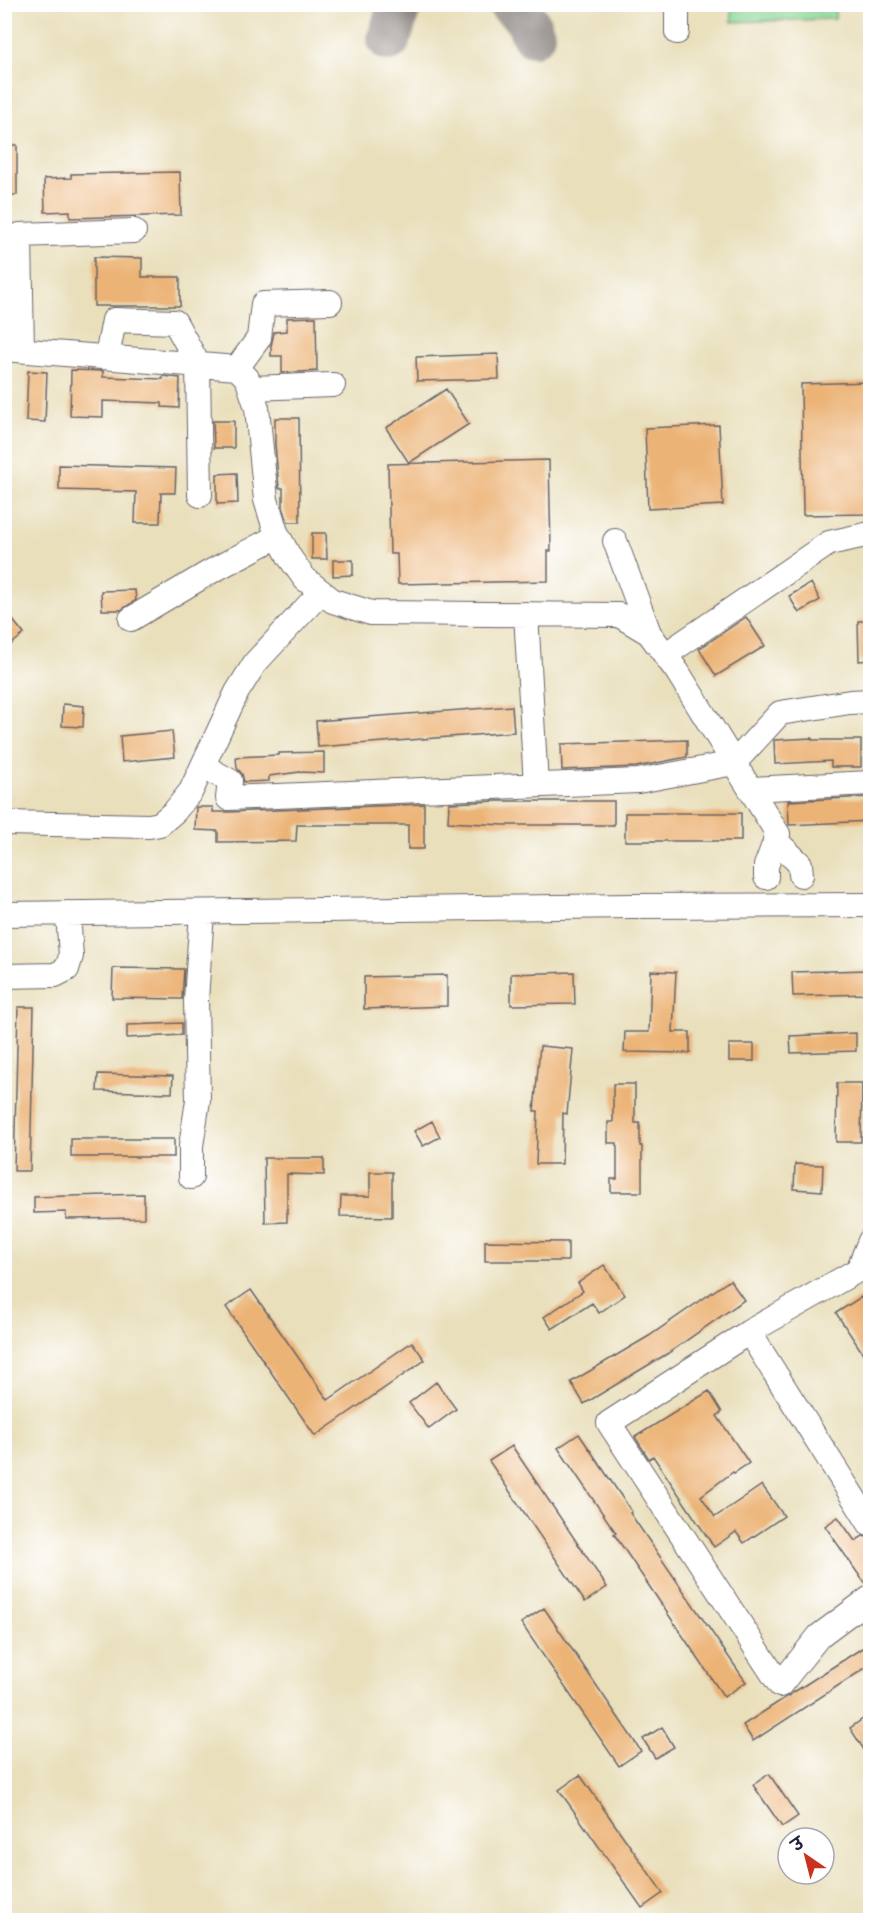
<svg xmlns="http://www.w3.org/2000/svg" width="875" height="1925" font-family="'Balsamiq Sans','Playpen Sans Deva',sans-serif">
<rect width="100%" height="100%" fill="#fff"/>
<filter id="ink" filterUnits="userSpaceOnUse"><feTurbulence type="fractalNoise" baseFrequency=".0167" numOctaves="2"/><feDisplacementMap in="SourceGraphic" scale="12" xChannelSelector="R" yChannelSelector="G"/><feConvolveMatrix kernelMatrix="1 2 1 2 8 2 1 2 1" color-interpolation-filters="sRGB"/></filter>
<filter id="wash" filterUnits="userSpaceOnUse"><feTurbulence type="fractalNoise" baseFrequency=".008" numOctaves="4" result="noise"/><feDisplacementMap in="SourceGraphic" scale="24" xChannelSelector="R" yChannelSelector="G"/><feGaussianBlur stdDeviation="1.35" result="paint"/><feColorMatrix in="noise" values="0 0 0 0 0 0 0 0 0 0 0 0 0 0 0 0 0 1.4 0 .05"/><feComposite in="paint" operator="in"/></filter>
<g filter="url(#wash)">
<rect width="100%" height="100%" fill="#e9dfbb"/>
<!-- green -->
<path fill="#89d593" stroke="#567c67" stroke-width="1.5" d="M 731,5 L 835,5 L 835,19 L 732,22 Z"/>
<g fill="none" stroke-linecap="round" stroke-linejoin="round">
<!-- taxiway -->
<path stroke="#86807b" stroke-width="44" d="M 510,4 C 522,13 529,21 533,35
M 389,39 L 400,4"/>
</g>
<g id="blocks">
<!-- building -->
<path fill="#ecb376" d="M 4,145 L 17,145 L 17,195 L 4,195 Z
M 180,172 L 181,215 L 70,218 L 70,211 L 45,212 L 44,179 L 71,178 L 71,174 Z
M 94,257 L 142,258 L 142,277 L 180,277 L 180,306 L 94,306 Z
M 316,317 L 317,371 L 282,373 L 282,356 L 271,356 L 271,346 L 274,332 L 287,331 L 287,318 Z
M 498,354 L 499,379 L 417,381 L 416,357 Z
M 71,370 L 103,371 L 103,377 L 163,379 L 163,376 L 180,378 L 179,408 L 162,407 L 162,403 L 103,401 L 103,417 L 70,416 Z
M 28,371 L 47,372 L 45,422 L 26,421 Z
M 870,382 L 870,514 L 803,515 L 801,384 Z
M 446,389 L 469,424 L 409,463 L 386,428 Z
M 275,418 L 299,418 L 300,522 L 288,522 L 283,507 L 283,488 L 279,488 L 275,444 Z
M 213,421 L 234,421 L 234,448 L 214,448 Z
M 719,425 L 723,505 L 648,509 L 645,428 Z
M 549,460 L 551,551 L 548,551 L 548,581 L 398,584 L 397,554 L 390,554 L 388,464 Z
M 59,465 L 176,468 L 175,493 L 161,493 L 160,523 L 135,523 L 136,492 L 59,490 Z
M 237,473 L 238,503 L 217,504 L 217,474 Z
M 312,533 L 326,533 L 327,559 L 312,559 Z
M 333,560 L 353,560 L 353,575 L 333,576 Z
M 811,583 L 820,600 L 799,613 L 789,596 Z
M 135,590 L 136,600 L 121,610 L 102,610 L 101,591 Z
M 4,609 L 24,634 L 4,650 Z
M 746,617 L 765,646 L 716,676 L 699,649 Z
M 858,621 L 870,621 L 870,660 L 859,661 Z
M 63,704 L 84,706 L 83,727 L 62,726 Z
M 512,706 L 514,732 L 318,747 L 316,721 Z
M 172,731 L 175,757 L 122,762 L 120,736 Z
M 812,738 L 812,740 L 861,740 L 861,767 L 831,767 L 831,761 L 775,764 L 774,740 Z
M 687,740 L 687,757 L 636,767 L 562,770 L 561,744 Z
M 324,752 L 324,773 L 300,772 L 269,776 L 269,781 L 244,782 L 242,774 L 237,768 L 236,757 L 279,755 L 279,753 Z
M 870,797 L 870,821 L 789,825 L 788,801 Z
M 498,801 L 614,801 L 614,825 L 504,825 L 448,822 L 449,803 Z
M 424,804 L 424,849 L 408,849 L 408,825 L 297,825 L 296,841 L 218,842 L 218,831 L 195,830 L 196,807 L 213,807 L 213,812 L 229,812 Z
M 625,813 L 741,813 L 741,841 L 625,841 Z
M 113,968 L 184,969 L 182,999 L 112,998 Z
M 870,970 L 870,994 L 793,996 L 792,972 Z
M 651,971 L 676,972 L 673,1032 L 690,1032 L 690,1053 L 624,1052 L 625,1032 L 649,1032 Z
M 574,972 L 575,1004 L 511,1005 L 511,974 Z
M 447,975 L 447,1006 L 364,1009 L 364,977 Z
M 18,1007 L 34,1007 L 30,1171 L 14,1171 Z
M 182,1023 L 182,1035 L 127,1038 L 127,1025 Z
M 856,1033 L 856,1051 L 791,1053 L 790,1036 Z
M 729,1044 L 754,1044 L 754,1061 L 729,1061 Z
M 540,1046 L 573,1049 L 567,1114 L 563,1113 L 562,1164 L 536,1164 L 538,1111 L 534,1111 Z
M 98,1074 L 173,1076 L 172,1093 L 97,1091 Z
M 837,1083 L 862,1083 L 861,1142 L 836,1142 Z
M 613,1084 L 635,1084 L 635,1123 L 640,1123 L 640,1146 L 642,1146 L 642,1192 L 611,1192 L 611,1179 L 617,1179 L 617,1143 L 608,1143 L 608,1122 L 613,1122 Z
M 432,1121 L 440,1137 L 423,1146 L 414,1131 Z
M 71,1139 L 174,1139 L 174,1157 L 71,1157 Z
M 264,1158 L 324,1158 L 324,1175 L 287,1174 L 287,1222 L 265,1223 Z
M 795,1164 L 823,1165 L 822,1191 L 794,1189 Z
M 370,1172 L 392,1172 L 392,1217 L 340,1216 L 341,1196 L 370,1196 Z
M 144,1194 L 144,1218 L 66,1219 L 66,1212 L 34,1213 L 34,1197 Z
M 485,1241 L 568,1242 L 568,1261 L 485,1261 Z
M 604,1265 L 625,1295 L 599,1313 L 592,1303 L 552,1329 L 544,1317 L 583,1291 L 578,1283 Z
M 730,1280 L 744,1300 L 670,1352 L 584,1404 L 571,1382 L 649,1336 Z
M 251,1290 L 328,1400 L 412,1342 L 425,1360 L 315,1436 L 226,1307 Z
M 861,1297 L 870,1311 L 870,1364 L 836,1313 Z
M 436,1382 L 456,1409 L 429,1429 L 409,1403 Z
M 709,1391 L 722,1412 L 717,1416 L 749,1463 L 734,1473 L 733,1472 L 701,1496 L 715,1517 L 762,1485 L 784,1516 L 744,1543 L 736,1532 L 714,1547 L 653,1456 L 649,1459 L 635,1437 Z
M 579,1434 L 632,1512 L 630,1513 L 746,1682 L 724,1697 L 614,1534 L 616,1533 L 558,1448 Z
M 512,1446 L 607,1587 L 585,1602 L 489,1461 Z
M 838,1517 L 855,1541 L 863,1536 L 867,1537 L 870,1543 L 870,1584 L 867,1584 L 861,1578 L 825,1526 Z
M 544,1608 L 641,1751 L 619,1766 L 521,1623 Z
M 870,1643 L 870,1665 L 753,1741 L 743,1725 Z
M 870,1714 L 870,1759 L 850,1728 Z
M 662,1727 L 674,1747 L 655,1758 L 643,1739 Z
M 769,1774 L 798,1816 L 782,1827 L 753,1785 Z
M 580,1775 L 663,1893 L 642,1908 L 559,1790 Z"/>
</g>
</g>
<g filter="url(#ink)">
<use href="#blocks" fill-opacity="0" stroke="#686468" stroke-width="1.5"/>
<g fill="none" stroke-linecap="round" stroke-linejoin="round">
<defs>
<path id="minor" d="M 677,4 L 677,32
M 4,349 L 237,368 L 247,378 L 257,408 L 266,500 L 276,532 L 290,558 L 305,579 L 333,601 L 371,613 L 619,615 L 649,633 L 677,671 L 778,834 L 766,866 L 766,877
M 22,350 L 20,235 L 134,231
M 107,357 L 114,320 L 175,322 L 198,364 L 200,495
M 237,368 L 259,338 L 263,304 L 330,302
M 251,388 L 333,385
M 615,541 L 649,633
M 526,614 L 536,785
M 131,619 L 210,572 L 278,536
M 665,655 L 829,543 L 870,534
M 203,766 L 230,781 L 228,798 L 638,781 L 734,763 L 780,713 L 850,702 L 870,701
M 751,789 L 870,783
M 4,823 L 149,826 L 160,824 L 175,811 L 191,791 L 237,692 L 255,663 L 321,592
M 775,840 L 800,864 L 801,875
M 4,914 L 630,906 L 870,905
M 4,976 L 55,975 L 67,969 L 71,956 L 68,913
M 191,1177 L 191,1146 L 198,1100 L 196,1000 L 202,912
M 870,1241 L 858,1270 L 749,1332 L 609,1423 L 780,1685 L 819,1636 L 870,1598
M 749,1332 L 870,1524"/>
</defs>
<!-- minor casing -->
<use href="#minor" stroke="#686468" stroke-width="26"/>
<!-- minor -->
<use href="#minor" stroke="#fff" stroke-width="24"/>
</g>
</g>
<!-- margin -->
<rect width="875" height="1925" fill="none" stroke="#fff" stroke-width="24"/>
<!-- north arrow -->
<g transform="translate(806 1856) rotate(325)"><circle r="28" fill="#ffffff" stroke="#a7a7b1" stroke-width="1.5"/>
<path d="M0-4.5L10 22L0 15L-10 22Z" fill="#c8321e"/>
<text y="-9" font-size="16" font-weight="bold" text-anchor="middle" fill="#22223b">उ</text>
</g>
</svg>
